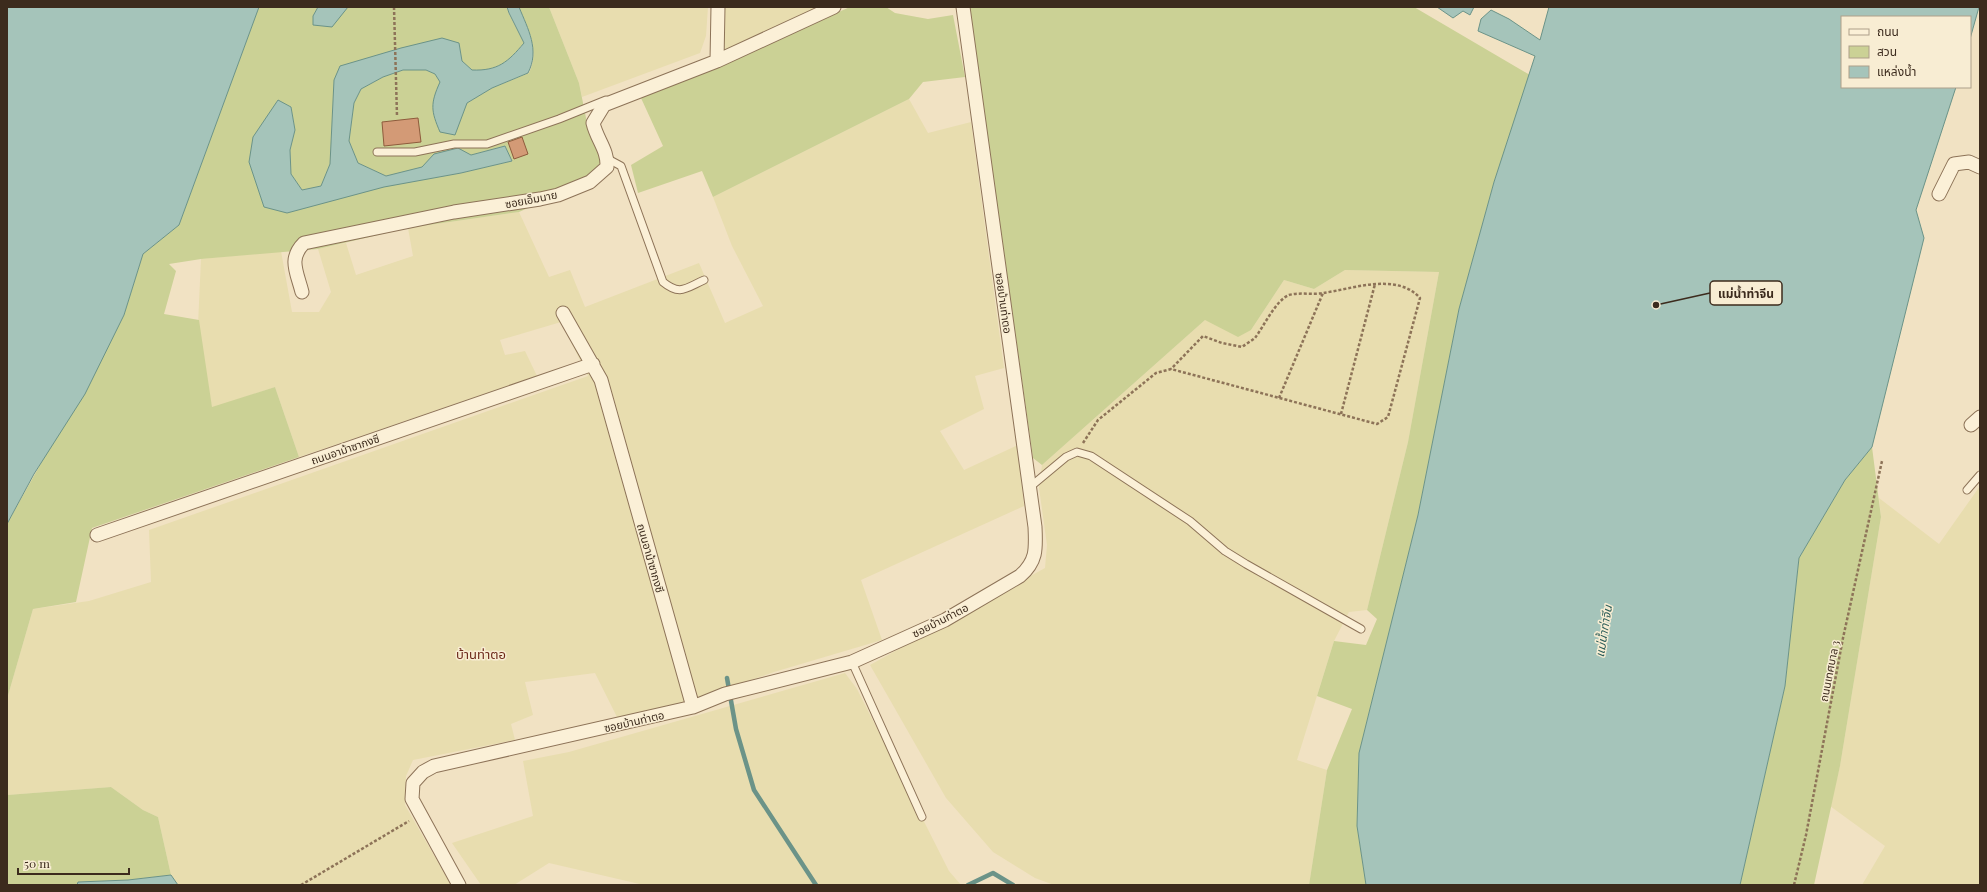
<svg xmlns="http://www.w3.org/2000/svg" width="1987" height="892" font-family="'Playfair Display','Noto Sans Thai',serif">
<rect width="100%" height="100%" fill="#f1e2c3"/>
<!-- farmland -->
<path fill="#e8ddaf" d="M 549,7 L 708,7 L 706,36 L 700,53 L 582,97 L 579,83 Z
M 723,7 L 818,7 L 729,52 L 723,50 Z
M 909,99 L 928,133 L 971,122 L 1004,368 L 975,376 L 984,409 L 940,431 L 964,470 L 1018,445 L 1024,506 L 861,580 L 882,640 L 774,672 L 684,703 L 618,719 L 595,673 L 525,682 L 533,715 L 511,724 L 515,740 L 413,760 L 406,776 L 405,805 L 451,885 L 178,885 L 171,875 L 158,817 L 143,810 L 111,787 L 7,795 L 7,699 L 33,609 L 89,601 L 151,582 L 149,530 L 588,376 L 561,322 L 500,340 L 505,355 L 525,351 L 537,376 L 299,457 L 275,387 L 212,408 L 198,325 L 201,259 L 281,251 L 292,312 L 319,312 L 331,292 L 318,249 L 346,243 L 356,275 L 413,256 L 408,228 L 519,212 L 549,277 L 570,270 L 585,307 L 699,263 L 725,323 L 763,306 L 732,246 L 713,197 Z
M 1345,270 L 1439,272 L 1408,442 L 1367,610 L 1349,612 L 1334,641 L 1297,760 L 1327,770 L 1309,885 L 1054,885 L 1035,878 L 993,852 L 946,798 L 870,665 L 1045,568 L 1047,545 L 1039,488 L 1042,465 L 1205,320 L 1251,330 L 1284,280 L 1314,289 Z
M 1980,486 L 1980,885 L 1862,885 L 1885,846 L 1830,806 L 1840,766 L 1881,517 L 1879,498 L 1939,544 Z
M 845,673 L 857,689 L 949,871 L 961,885 L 644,885 L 549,863 L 514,885 L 481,885 L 452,843 L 533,816 L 523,761 L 569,752 Z"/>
<!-- green -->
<path fill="#cbd195" d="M 259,7 L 318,7 L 313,16 L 344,11 L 348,7 L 507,7 L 509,14 L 524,43 C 508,62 499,71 472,70 L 462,61 L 459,43 L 334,80 L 330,164 L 321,186 L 302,190 L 291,174 L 290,150 L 295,130 L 291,107 L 277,100 L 264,207 L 461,173 L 512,161 L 505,146 L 471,155 L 434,154 L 423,167 L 386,176 L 358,163 L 349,141 L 354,103 L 361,89 L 383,77 L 403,70 L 426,70 L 435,74 L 440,82 L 454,135 L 467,103 L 492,88 L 529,73 C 540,50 528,29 519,7 L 549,7 L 579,83 L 589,133 L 614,169 L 519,212 L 408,228 L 318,249 L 201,259 L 169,264 L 176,271 L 164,314 L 199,320 L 212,407 L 275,387 L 299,457 L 92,528 L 76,602 L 33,609 L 7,699 L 7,524 L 124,315 L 143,254 L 179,225 Z
M 850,7 L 886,7 L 895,13 L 928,19 L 953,15 L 965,77 L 923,82 L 909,99 L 713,197 L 702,171 L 638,193 L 631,165 L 663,146 L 641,98 Z
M 969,7 L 1414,7 L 1530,75 L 1494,182 L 1459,309 L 1418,515 L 1359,753 L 1357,826 L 1366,885 L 1309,885 L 1327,770 L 1352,709 L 1317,696 L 1334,641 L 1366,645 L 1377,619 L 1367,610 L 1408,442 L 1439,272 L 1345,270 L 1314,289 L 1284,280 L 1251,330 L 1238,337 L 1205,320 L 1042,465 L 1033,458 Z
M 1872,447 L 1881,517 L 1840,766 L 1814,885 L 1740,885 L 1785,686 L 1799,558 L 1845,480 Z
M 111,787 L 143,810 L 158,817 L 171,875 L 128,880 L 78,882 L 77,885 L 7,885 L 7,795 Z"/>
<!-- water -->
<path fill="#a5c4ba" stroke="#6b9388" d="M 7,7 L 259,7 L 179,225 L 143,254 L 124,315 L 85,394 L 34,474 L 7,524 Z
M 318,7 L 348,7 L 332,27 L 313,25 L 313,16 Z
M 507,7 L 519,7 C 528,29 540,50 528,73 L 492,88 L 467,103 L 455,135 L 440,132 C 431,111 430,104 440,82 L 435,74 L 426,70 L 403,70 L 383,77 L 361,89 L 354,103 L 349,141 L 358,163 L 386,176 L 422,167 L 434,154 L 458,148 L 471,155 L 505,146 L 512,161 L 461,173 L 384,187 L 287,213 L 264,207 L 249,162 L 253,137 L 278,100 L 291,107 L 295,130 L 290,150 L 291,174 L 302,190 L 321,186 L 330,164 L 334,80 L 340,66 L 401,48 L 442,38 L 459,43 L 462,61 L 472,70 C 498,71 508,62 524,43 L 509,13 Z
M 1437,7 L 1474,7 L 1470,15 L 1463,11 L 1453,18 Z
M 1549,7 L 1979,7 L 1970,39 L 1970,17 L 1842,17 L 1842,87 L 1956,87 L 1916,210 L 1924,238 L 1872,447 L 1845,480 L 1799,558 L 1785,686 L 1740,885 L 1366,885 L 1357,826 L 1359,753 L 1418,515 L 1459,309 L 1494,182 L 1535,56 L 1478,31 L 1481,19 L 1491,10 L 1509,19 L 1540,40 Z
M 171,875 L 178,885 L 77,885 L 78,882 L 128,880 Z"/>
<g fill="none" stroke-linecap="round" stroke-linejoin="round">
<!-- stream -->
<path stroke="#6b9388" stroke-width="4.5" d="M 727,678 L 736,729 L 754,790 L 816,885
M 968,885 L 993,873 L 1013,885"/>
</g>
<!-- building -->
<path fill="#d39a76" stroke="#8e5b3c" d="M 418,118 L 421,142 L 384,146 L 382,122 Z
M 522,137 L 528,154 L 514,159 L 508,142 Z"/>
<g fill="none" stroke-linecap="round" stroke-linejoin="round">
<defs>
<path id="service" d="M 377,152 L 415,152 L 454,144 L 487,144 L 559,119 L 606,100
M 608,159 L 621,166 L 663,282 C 680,296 686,288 704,280
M 1030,487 L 1066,457 L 1077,452 L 1091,456 L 1190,521 L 1225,551 L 1246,564 L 1361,629
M 1967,490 L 1980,475
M 852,662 L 922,817"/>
<path id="minor" d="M 717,61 L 718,7
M 1939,194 L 1954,164 L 1969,162 L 1980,167
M 302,292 C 297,272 288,259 304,243 L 454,212 L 540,199 L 558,195 L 590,182 L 607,167 C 608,150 597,140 593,123 L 604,105 L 717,61 L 834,7
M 563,313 L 601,380 L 693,707
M 1971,425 L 1980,417
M 97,535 L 593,364
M 459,885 L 412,799 L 413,783 L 423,772 L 434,766 L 693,707 L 725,694 L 852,662 L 945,620 L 1020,576 C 1037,561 1036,549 1035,527 L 963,7"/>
</defs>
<!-- service casing -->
<use href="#service" stroke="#8d7358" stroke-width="9"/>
<!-- minor casing -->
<use href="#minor" stroke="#8d7358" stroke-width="15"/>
<!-- path -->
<path stroke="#8d7358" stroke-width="2.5" stroke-dasharray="3 2" stroke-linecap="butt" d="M 394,7 L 397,116
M 1279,398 L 1323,293
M 1341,414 L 1375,284
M 1083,443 L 1098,420 L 1156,373 L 1171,369 L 1377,424 L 1388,417 L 1420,298 C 1397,272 1352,289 1323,293 C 1313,295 1300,292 1289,295 C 1276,300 1264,326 1255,338 C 1251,341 1246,344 1242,347 L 1222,343 L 1203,336 L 1171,369
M 301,885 L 409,821
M 1794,885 L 1806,835 L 1843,638 L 1882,461"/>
<!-- service -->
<use href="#service" stroke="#fbf0d7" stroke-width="7"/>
<!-- minor -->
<use href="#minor" stroke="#fbf0d7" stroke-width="13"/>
</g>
<g text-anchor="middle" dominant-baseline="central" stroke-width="3" stroke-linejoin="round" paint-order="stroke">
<!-- street labels -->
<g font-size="11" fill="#3c2b1d" stroke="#f8edd3">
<text transform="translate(531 199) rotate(-11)">ซอยเอ็มนาย</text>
<text transform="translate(1004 303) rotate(82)">ซอยบ้านท่าตอ</text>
<text transform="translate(345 449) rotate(-19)">ถนนอาม้าซากงซี</text>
<text transform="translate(651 558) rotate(74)">ถนนอาม้าซากงซี</text>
<text transform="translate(940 620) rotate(-27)">ซอยบ้านท่าตอ</text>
<text transform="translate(1829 671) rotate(-79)">ถนนเทศบาล 3</text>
<text transform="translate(634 721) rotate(-13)">ซอยบ้านท่าตอ</text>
</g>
<!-- water labels -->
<g font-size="12" font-style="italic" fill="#2b5d59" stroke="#f8edd3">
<text transform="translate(1603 631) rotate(-81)">แม่น้ำท่าจีน</text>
</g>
<!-- quarter labels -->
<g font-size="13" fill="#6c2919" stroke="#f8edd3">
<text x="481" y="653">บ้านท่าตอ</text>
</g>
</g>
<!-- callouts -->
<path fill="none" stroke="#3c2b1d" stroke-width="1.5" d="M1656 305L1710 293"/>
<circle fill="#3c2b1d" stroke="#f8edd3" stroke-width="1.5" cx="1656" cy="305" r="4"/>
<rect fill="#f8edd3" stroke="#3c2b1d" stroke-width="1.5" x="1710" y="281" width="72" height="24" rx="4"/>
<g font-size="12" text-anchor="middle" font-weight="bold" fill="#3c2b1d">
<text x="1746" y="298">แม่น้ำท่าจีน</text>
</g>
<!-- border -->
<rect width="1987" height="892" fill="none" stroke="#3c2b1d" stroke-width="16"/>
<!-- legend -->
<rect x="1841" y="16" width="130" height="72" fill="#f8edd3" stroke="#ad9f8a"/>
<rect x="1849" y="29" width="20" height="6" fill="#fbf0d7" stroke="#ad9f8a"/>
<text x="1877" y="36" font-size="12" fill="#3c2b1d">ถนน</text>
<rect x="1849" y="46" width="20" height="12" fill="#cbd195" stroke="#ad9f8a"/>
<text x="1877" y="56" font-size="12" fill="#3c2b1d">สวน</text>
<rect x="1849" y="66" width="20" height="12" fill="#a5c4ba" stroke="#ad9f8a"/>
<text x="1877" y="76" font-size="12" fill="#3c2b1d">แหล่งน้ำ</text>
<!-- scale -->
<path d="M18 868v6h111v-6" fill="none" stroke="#3c2b1d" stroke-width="2"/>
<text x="24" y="868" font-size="12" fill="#3c2b1d" stroke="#f8edd3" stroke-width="3" paint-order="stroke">50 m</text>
</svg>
